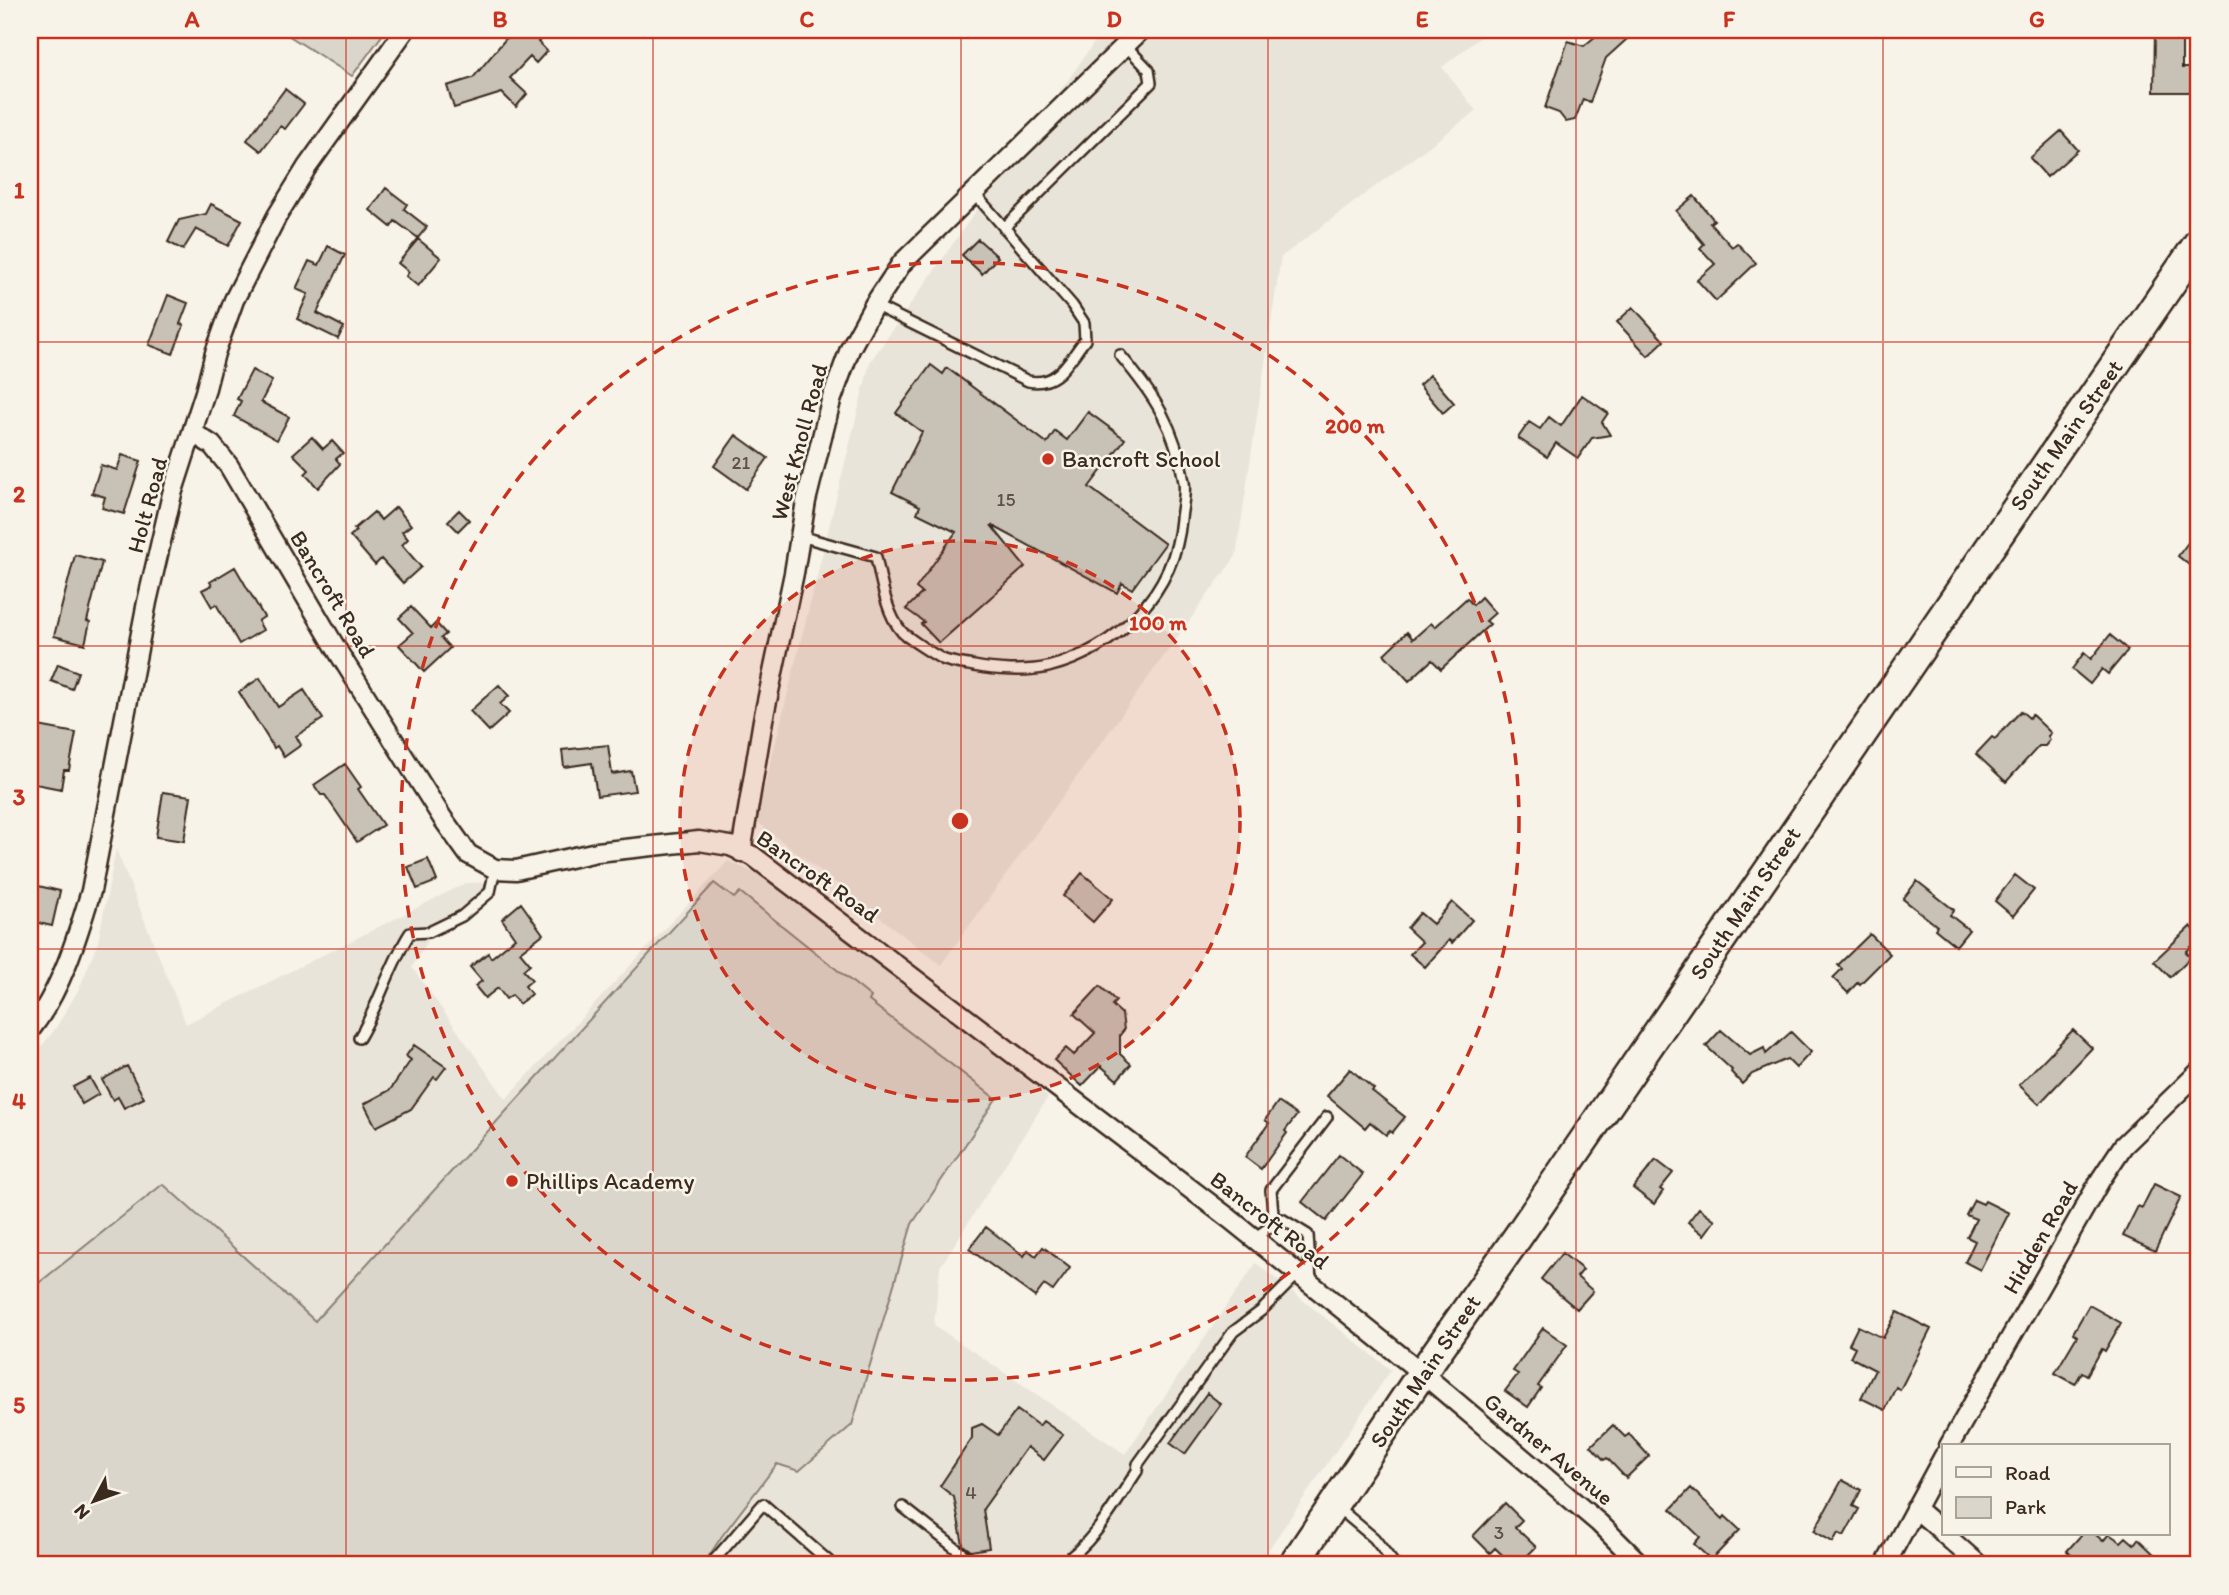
<svg xmlns="http://www.w3.org/2000/svg" width="2229" height="1595" font-family="Itim,sans-serif">
<rect width="100%" height="100%" fill="#f7f3e8"/>
<filter id="ink" filterUnits="userSpaceOnUse"><feTurbulence type="fractalNoise" baseFrequency=".0143" numOctaves="2"/><feDisplacementMap in="SourceGraphic" scale="14" xChannelSelector="R" yChannelSelector="G"/><feConvolveMatrix kernelMatrix="1 2 1 2 8 2 1 2 1" color-interpolation-filters="sRGB"/></filter>
<g filter="url(#ink)">
<!-- built -->
<path fill="#e9e4d9" d="M 1103,30 L 1490,30 L 1442,67 L 1476,111 L 1281,257 L 1236,556 L 941,965 L 756,821 L 870,362 Z
M 116,849 L 186,1024 L 466,883 L 491,882 L 469,907 L 432,934 L 412,967 L 506,1099 L 728,861 L 757,874 L 819,917 L 1048,1097 L 940,1267 L 934,1325 L 1125,1454 L 1256,1263 L 1391,1370 L 1258,1565 L 30,1565 L 30,1061 L 56,1028 L 80,987 L 98,942 Z"/>
<!-- green -->
<path fill="#dbd6cb" stroke="#8b8074" stroke-width="2" d="M 280,30 L 386,30 L 352,76 Z
M 714,883 L 734,898 L 740,892 L 871,997 L 869,1001 L 996,1099 L 912,1224 L 852,1425 L 799,1471 L 777,1464 L 722,1536 L 703,1565 L 30,1565 L 30,1290 L 163,1184 L 315,1321 Z"/>
<!-- building -->
<path fill="#c8c1b6" stroke="#3b2a1e" stroke-width="2" d="M 513,30 L 549,30 L 538,42 L 547,51 L 536,63 L 530,57 L 510,78 L 527,94 L 516,107 L 502,93 L 454,108 L 447,86 L 473,78 Z
M 1603,30 L 1637,30 L 1606,58 L 1590,102 L 1583,99 L 1575,120 L 1566,122 L 1559,113 L 1545,108 L 1568,41 L 1584,46 Z
M 2155,30 L 2182,30 L 2182,68 L 2194,68 L 2194,92 L 2154,92 Z
M 285,89 L 304,104 L 285,129 L 280,126 L 261,151 L 247,140 Z
M 2061,131 L 2078,150 L 2047,177 L 2030,158 Z
M 386,188 L 407,204 L 404,209 L 427,227 L 418,238 L 395,221 L 391,227 L 370,210 Z
M 1694,196 L 1714,220 L 1710,223 L 1732,247 L 1737,243 L 1756,263 L 1716,301 L 1697,280 L 1715,264 L 1700,248 L 1704,244 L 1676,211 Z
M 211,204 L 242,220 L 228,246 L 196,229 L 183,250 L 168,242 L 179,220 L 206,214 Z
M 418,239 L 441,258 L 418,286 L 406,276 L 409,272 L 398,263 Z
M 978,239 L 998,257 L 982,274 L 962,255 Z
M 328,246 L 345,255 L 317,313 L 344,327 L 338,339 L 297,319 L 308,294 L 296,289 L 309,261 L 319,265 Z
M 168,295 L 188,303 L 180,324 L 184,325 L 173,354 L 149,345 Z
M 1633,307 L 1664,341 L 1648,356 L 1617,322 Z
M 931,365 L 943,374 L 947,368 L 1047,443 L 1055,431 L 1067,440 L 1088,412 L 1125,439 L 1089,487 L 1165,544 L 1132,589 L 1122,583 L 1117,593 L 991,525 L 1025,567 L 939,643 L 921,624 L 924,622 L 906,609 L 922,593 L 916,588 L 956,532 L 917,513 L 920,506 L 892,492 L 922,432 L 896,413 Z
M 252,370 L 272,381 L 261,402 L 289,417 L 277,440 L 234,416 L 241,401 L 237,399 Z
M 1430,375 L 1454,403 L 1443,413 L 1419,385 Z
M 1582,395 L 1608,413 L 1602,422 L 1610,435 L 1592,438 L 1578,458 L 1556,443 L 1547,457 L 1518,438 L 1529,422 L 1540,429 L 1549,417 L 1561,426 Z
M 736,435 L 768,458 L 746,489 L 714,466 Z
M 312,437 L 323,449 L 332,441 L 343,453 L 336,459 L 340,464 L 318,488 L 305,474 L 309,470 L 293,454 Z
M 122,455 L 141,461 L 124,514 L 102,508 L 105,497 L 92,493 L 101,465 L 117,470 Z
M 396,507 L 411,525 L 402,532 L 408,539 L 402,545 L 421,567 L 403,583 L 381,559 L 375,565 L 350,536 L 356,531 L 354,529 L 374,512 L 381,520 Z
M 459,510 L 469,520 L 458,531 L 448,521 Z
M 2199,528 L 2199,573 L 2178,556 Z
M 75,555 L 102,562 L 87,621 L 90,622 L 85,644 L 54,636 Z
M 235,567 L 264,617 L 258,621 L 263,630 L 239,644 L 216,604 L 212,607 L 202,590 L 212,585 L 210,582 Z
M 1481,597 L 1495,613 L 1486,621 L 1490,624 L 1441,669 L 1432,660 L 1409,681 L 1384,654 L 1407,632 L 1413,639 L 1431,623 L 1435,627 L 1467,598 L 1473,605 Z
M 411,607 L 431,628 L 436,623 L 446,634 L 441,638 L 450,648 L 424,672 L 399,645 L 413,633 L 399,618 Z
M 2110,635 L 2128,650 L 2108,674 L 2102,669 L 2090,684 L 2072,669 L 2084,653 L 2091,659 Z
M 58,664 L 78,672 L 72,689 L 51,681 Z
M 260,678 L 278,707 L 304,690 L 323,719 L 296,736 L 301,745 L 284,757 L 277,746 L 274,748 L 239,692 Z
M 499,685 L 509,696 L 500,704 L 509,713 L 489,731 L 470,711 Z
M 2021,711 L 2029,718 L 2032,715 L 2051,733 L 2048,736 L 2050,740 L 2045,746 L 2039,746 L 2006,782 L 1976,754 L 1992,737 L 1995,739 Z
M 33,725 L 76,733 L 69,770 L 64,770 L 61,789 L 30,783 L 30,741 Z
M 608,745 L 612,774 L 631,771 L 635,791 L 597,796 L 592,763 L 564,767 L 562,750 Z
M 345,764 L 361,787 L 358,789 L 383,825 L 357,842 L 325,795 L 321,795 L 314,785 Z
M 163,792 L 191,796 L 184,841 L 156,837 Z
M 428,859 L 437,881 L 417,889 L 408,867 Z
M 1082,873 L 1113,899 L 1093,922 L 1063,896 Z
M 2015,875 L 2034,890 L 2013,916 L 1995,901 Z
M 1917,881 L 1954,910 L 1950,915 L 1969,930 L 1956,946 L 1935,929 L 1937,926 L 1903,899 Z
M 34,885 L 60,891 L 52,926 L 30,921 L 30,891 L 33,891 Z
M 1452,902 L 1472,920 L 1452,943 L 1449,940 L 1425,967 L 1410,954 L 1422,942 L 1407,928 L 1420,913 L 1433,924 Z
M 521,903 L 543,934 L 520,952 L 530,964 L 523,970 L 532,980 L 525,986 L 531,994 L 519,1004 L 512,995 L 506,999 L 498,988 L 485,998 L 475,986 L 482,981 L 470,967 L 488,953 L 491,958 L 515,938 L 502,919 Z
M 2191,926 L 2199,935 L 2199,939 L 2186,952 L 2191,957 L 2170,977 L 2154,961 Z
M 1870,934 L 1890,954 L 1860,984 L 1858,982 L 1848,993 L 1833,978 L 1842,969 L 1838,965 Z
M 1100,986 L 1116,1001 L 1112,1005 L 1122,1014 L 1124,1030 L 1120,1035 L 1120,1054 L 1131,1064 L 1117,1080 L 1101,1066 L 1082,1086 L 1054,1060 L 1066,1048 L 1074,1055 L 1095,1033 L 1074,1014 Z
M 1721,1030 L 1750,1055 L 1764,1048 L 1766,1054 L 1791,1032 L 1811,1052 L 1796,1068 L 1787,1059 L 1752,1074 L 1742,1084 L 1731,1072 L 1732,1070 L 1706,1046 Z
M 2073,1030 L 2092,1048 L 2039,1104 L 2019,1085 Z
M 414,1045 L 446,1067 L 437,1079 L 434,1077 L 411,1109 L 376,1127 L 364,1104 L 390,1090 L 411,1060 L 406,1056 Z
M 127,1066 L 144,1098 L 124,1108 L 118,1097 L 113,1100 L 102,1080 Z
M 1350,1069 L 1374,1089 L 1372,1091 L 1405,1117 L 1392,1133 L 1390,1131 L 1386,1135 L 1370,1122 L 1365,1128 L 1327,1096 Z
M 90,1078 L 99,1094 L 82,1104 L 73,1087 Z
M 1278,1102 L 1297,1115 L 1285,1131 L 1287,1133 L 1261,1169 L 1245,1157 L 1269,1123 L 1265,1120 Z
M 1339,1155 L 1363,1174 L 1326,1221 L 1302,1202 Z
M 1656,1160 L 1673,1173 L 1660,1189 L 1663,1191 L 1654,1204 L 1633,1188 Z
M 2154,1184 L 2181,1197 L 2155,1251 L 2123,1236 L 2138,1206 L 2142,1208 Z
M 1974,1200 L 1983,1204 L 1985,1201 L 2009,1213 L 1980,1270 L 1965,1262 L 1975,1241 L 1967,1237 L 1976,1219 L 1966,1215 Z
M 1699,1208 L 1715,1220 L 1704,1235 L 1688,1222 Z
M 986,1227 L 1024,1256 L 1028,1250 L 1036,1256 L 1043,1247 L 1070,1268 L 1053,1291 L 1044,1285 L 1035,1297 L 969,1249 Z
M 1562,1253 L 1583,1270 L 1577,1277 L 1593,1291 L 1577,1309 L 1541,1279 Z
M 2089,1305 L 2121,1323 L 2105,1351 L 2102,1349 L 2087,1375 L 2082,1372 L 2075,1384 L 2055,1373 L 2077,1336 L 2073,1333 Z
M 1897,1312 L 1931,1329 L 1900,1390 L 1896,1387 L 1885,1410 L 1861,1398 L 1875,1370 L 1850,1357 L 1855,1347 L 1849,1344 L 1858,1326 L 1883,1338 Z
M 1543,1328 L 1567,1345 L 1538,1386 L 1541,1388 L 1528,1407 L 1505,1391 L 1518,1374 L 1513,1371 Z
M 1207,1393 L 1221,1404 L 1185,1454 L 1170,1443 Z
M 1017,1410 L 1039,1426 L 1043,1421 L 1063,1435 L 1044,1460 L 1027,1447 L 983,1509 L 989,1548 L 971,1551 L 963,1545 L 954,1497 L 940,1486 L 972,1438 L 972,1428 L 982,1424 L 998,1435 Z
M 1613,1425 L 1625,1437 L 1629,1434 L 1649,1456 L 1626,1478 L 1607,1458 L 1604,1460 L 1591,1446 Z
M 1842,1480 L 1861,1490 L 1853,1506 L 1859,1509 L 1844,1536 L 1838,1533 L 1833,1542 L 1814,1531 Z
M 1691,1488 L 1723,1519 L 1725,1516 L 1740,1530 L 1711,1560 L 1694,1544 L 1700,1537 L 1671,1509 Z
M 1505,1503 L 1522,1520 L 1515,1527 L 1536,1547 L 1518,1565 L 1513,1565 L 1495,1548 L 1490,1553 L 1473,1536 Z
M 2082,1534 L 2095,1534 L 2103,1541 L 2109,1534 L 2121,1542 L 2126,1537 L 2134,1544 L 2138,1539 L 2156,1556 L 2148,1565 L 2083,1565 L 2067,1551 Z"/>
<g fill="none" stroke-linecap="round" stroke-linejoin="round">
<defs>
<path id="service" d="M 1004,228 L 1151,83 L 1149,70 L 1125,45
M 874,305 L 1028,381 C 1058,387 1068,361 1085,340 L 1084,323 L 1072,305 L 974,193
M 800,536 L 876,557 C 881,580 886,614 902,632 C 909,639 933,654 942,659 C 951,663 964,664 974,666 C 994,670 1027,672 1048,667 C 1118,649 1175,592 1181,519 C 1182,507 1186,493 1184,482 C 1176,428 1154,395 1120,355
M 359,1038 C 379,1005 389,966 410,933 L 429,932 L 462,916 L 490,892 L 495,869
M 1274,1225 L 1271,1190 L 1327,1117
M 1254,1238 L 1282,1219 L 1308,1235 L 1311,1281
M 1336,1506 L 1374,1538 L 1395,1565
M 903,1507 L 973,1562 L 983,1565
M 710,1565 L 763,1504 L 833,1565
M 1060,1565 C 1094,1543 1115,1504 1137,1471 L 1138,1464 L 1233,1332 L 1261,1311 L 1299,1273"/>
<path id="minor" d="M 192,432 L 212,445 L 229,466 L 340,655 L 443,819 L 468,854 L 495,869 L 516,870 L 597,852 L 699,841 L 730,846 L 753,856 L 1230,1219 L 1422,1373 L 1599,1523 L 1641,1565
M 741,852 L 763,720 L 794,573 L 806,501 L 831,401 L 850,349 L 874,305 L 902,263 L 1141,30
M 30,1030 C 61,991 77,938 91,891 L 147,602 L 172,494 L 205,392 L 215,353 L 234,300 L 277,216 L 307,167 L 405,30
M 1949,1446 L 2101,1179 L 2123,1146 L 2199,1072
M 1915,1508 L 1944,1533
M 1944,1534 L 1979,1565
M 1885,1565 L 1944,1456"/>
<path id="primary" d="M 1293,1565 L 1422,1373 L 1519,1235 L 2199,242"/>
</defs>
<!-- service casing -->
<use href="#service" stroke="#3b2a1e" stroke-width="14"/>
<!-- minor casing -->
<use href="#minor" stroke="#3b2a1e" stroke-width="23"/>
<!-- primary casing -->
<use href="#primary" stroke="#3b2a1e" stroke-width="33"/>
<!-- service -->
<use href="#service" stroke="#f7f3e8" stroke-width="9"/>
<!-- minor -->
<use href="#minor" stroke="#f7f3e8" stroke-width="18"/>
<!-- primary -->
<use href="#primary" stroke="#f7f3e8" stroke-width="28"/>
</g>
</g>
<!-- grid -->
<path fill="none" stroke="#c8321e" stroke-width="2" stroke-opacity="0.55" d="M 346,30 L 346,1565M 653,30 L 653,1565M 961,30 L 961,1565M 1268,30 L 1268,1565M 1576,30 L 1576,1565M 1883,30 L 1883,1565M 30,342 L 2199,342M 30,646 L 2199,646M 30,949 L 2199,949M 30,1253 L 2199,1253"/>
<!-- distance rings -->
<circle cx="960" cy="821" r="280" fill="#c8321e" fill-opacity=".12"/>
<g fill="none" stroke="#c8321e" stroke-width="3.5" stroke-dasharray="12 9">
<circle cx="960" cy="821" r="280"/>
<circle cx="960" cy="821" r="559"/>
</g>
<!-- markers -->
<g fill="#c8321e" stroke="#f7f3e8" stroke-width="2.5">
<circle cx="1048" cy="459" r="7"/>
<circle cx="512" cy="1181" r="7"/>
</g>
<g text-anchor="middle" dominant-baseline="central" stroke-width="5" stroke-linejoin="round" paint-order="stroke">
<!-- number labels -->
<g font-size="19" fill="#5e5044">
<text x="741" y="462">21</text>
<text x="1006" y="499">15</text>
<text x="971" y="1492">4</text>
<text x="1499" y="1532">3</text>
</g>
<!-- street labels -->
<g font-size="23" fill="#3b2a1e" stroke="#f7f3e8">
<text transform="translate(2066 435) rotate(-55)">South Main Street</text>
<text transform="translate(799 442) rotate(-75)">West Knoll Road</text>
<text transform="translate(147 505) rotate(-75)">Holt Road</text>
<text transform="translate(333 594) rotate(59)">Bancroft Road</text>
<text transform="translate(818 876) rotate(35)">Bancroft Road</text>
<text transform="translate(1745 903) rotate(-56)">South Main Street</text>
<text transform="translate(1270 1220) rotate(38)">Bancroft Road</text>
<text transform="translate(2040 1237) rotate(-60)">Hidden Road</text>
<text transform="translate(1425 1371) rotate(-56)">South Main Street</text>
<text transform="translate(1549 1449) rotate(40)">Gardner Avenue</text>
</g>
<!-- poi labels -->
<g font-size="23" fill="#3b2a1e" stroke="#f7f3e8" text-anchor="start">
<text x="1062" y="459">Bancroft School</text>
<text x="526" y="1181">Phillips Academy</text>
</g>
</g>
<circle cx="960" cy="821" r="10" fill="#c8321e" stroke="#f7f3e8" stroke-width="3.5"/>
<g font-size="21" text-anchor="middle" font-weight="bold" fill="#c8321e" stroke="#f7f3e8" stroke-width="5" stroke-linejoin="round" paint-order="stroke">
<text x="1355" y="433">200 m</text>
<text x="1158" y="630">100 m</text>
</g>
<!-- margin -->
<rect width="2229" height="1595" fill="none" stroke="#f7f3e8" stroke-width="77"/>
<!-- legend -->
<rect x="1942" y="1444" width="228" height="91" fill="#f7f3e8" stroke="#aca397" stroke-width="2"/>
<rect x="1956" y="1467" width="35" height="10" fill="#f7f3e8" stroke="#aca397" stroke-width="2"/>
<text x="2005" y="1480" font-size="21" fill="#3b2a1e">Road</text>
<rect x="1956" y="1497" width="35" height="21" fill="#dbd6cb" stroke="#aca397" stroke-width="2"/>
<text x="2005" y="1514" font-size="21" fill="#3b2a1e">Park</text>
<!-- north arrow -->
<g transform="translate(94 1501) rotate(229)" stroke="#f7f3e8" stroke-width="5" paint-order="stroke">
<path d="M0-5L12 26L0 18L-12 26Z" fill="#3b2a1e"/>
<text y="-10" font-size="19" font-weight="bold" text-anchor="middle" fill="#3b2a1e">N</text>
</g>
<rect x="38" y="38" width="2152" height="1518" fill="none" stroke="#c8321e" stroke-width="2.5"/>
<g font-size="23" text-anchor="middle" font-weight="bold" fill="#c8321e">
<text x="192" y="27">A</text>
<text x="500" y="27">B</text>
<text x="807" y="27">C</text>
<text x="1114" y="27">D</text>
<text x="1422" y="27">E</text>
<text x="1729" y="27">F</text>
<text x="2037" y="27">G</text>
<text x="19" y="198">1</text>
<text x="19" y="502">2</text>
<text x="19" y="805">3</text>
<text x="19" y="1109">4</text>
<text x="19" y="1413">5</text>
</g>
</svg>
